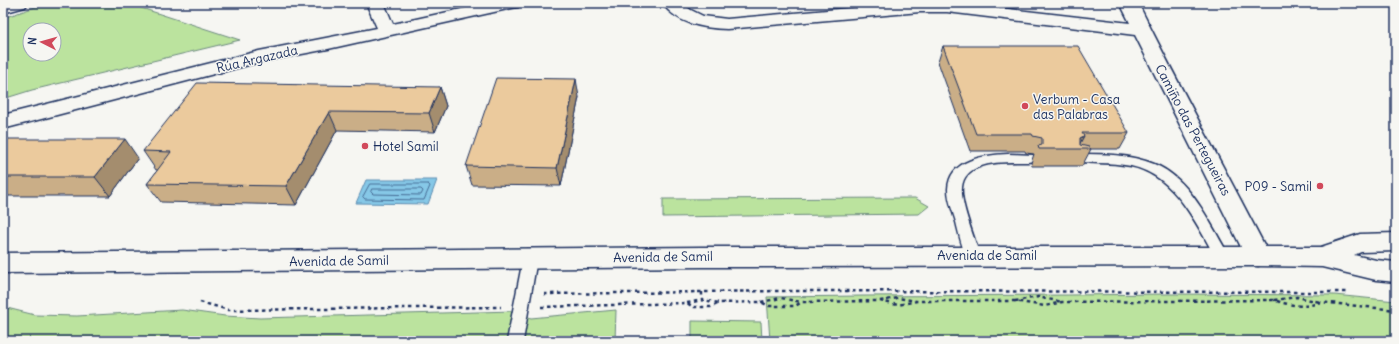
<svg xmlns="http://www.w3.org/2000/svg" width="1399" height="344" font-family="Delius,sans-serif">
<rect width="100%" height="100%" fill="#f6f6f2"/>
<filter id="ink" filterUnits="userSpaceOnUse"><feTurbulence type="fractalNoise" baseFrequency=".025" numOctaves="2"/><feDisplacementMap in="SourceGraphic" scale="8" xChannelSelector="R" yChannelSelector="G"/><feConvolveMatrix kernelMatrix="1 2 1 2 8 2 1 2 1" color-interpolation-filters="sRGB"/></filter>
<g filter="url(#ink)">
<!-- green -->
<path fill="#bbe39e" stroke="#6b897e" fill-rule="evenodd" d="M 47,3 L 126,3 L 240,40 L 32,90 L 3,99 L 3,18 ZM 30,30 L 54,30 L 54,54 L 30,54 Z
M 915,198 L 929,206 L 919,214 L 663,217 L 663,199 Z
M 1168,294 L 1334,295 L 1396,301 L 1396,341 L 770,341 L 767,297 C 900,295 1034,296 1168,294 Z
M 3,307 L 35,315 L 77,316 L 182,310 L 225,316 L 260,318 L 514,311 L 531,318 L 616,310 L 615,341 L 3,341 Z
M 692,321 L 761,322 L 762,341 L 692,341 Z"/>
<!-- water -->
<path fill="#86c8e7" stroke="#5b8bb0" d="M 366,180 L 437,180 L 428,204 L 356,203 Z"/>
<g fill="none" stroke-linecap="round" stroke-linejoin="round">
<!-- shore -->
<path stroke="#466c95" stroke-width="1" d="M 370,184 L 428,184 L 430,186 L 424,200 L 365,199 L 363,197 Z
M 372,189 L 421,189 L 423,191 L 421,195 L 373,194 L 371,192 Z"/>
<defs>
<path id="lane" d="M 1008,154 L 1033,155 L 1034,158 L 1033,161 L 1028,162 C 1012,162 993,161 979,167 C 970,170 963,177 962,187 C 960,203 975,239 980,256 L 978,260 L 973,262 L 968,260 C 962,249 959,234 956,222 C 953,212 948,200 948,189 C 949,159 985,155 1008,154 Z
M 1078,154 C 1103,154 1130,154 1154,164 C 1189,178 1209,221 1227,252 L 1229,256 L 1227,260 L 1222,262 L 1217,260 C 1197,225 1175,175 1131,166 C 1120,164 1109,163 1098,163 C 1090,162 1081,163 1073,161 L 1072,158 L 1073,155 Z
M 530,253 L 535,255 L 537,259 L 523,341 L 507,341 L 523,259 L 525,255 Z"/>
<path id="street" d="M 3,3 L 28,3 L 25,7 L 3,13 Z
M 366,3 L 384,3 L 393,24 L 489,3 L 521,3 L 518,7 L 512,8 L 328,49 L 260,62 L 3,129 L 3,115 L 259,51 L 377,28 Z
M 662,3 L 681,3 L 691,10 L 703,16 L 727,19 L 906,3 L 957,3 L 1130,23 L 1120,3 L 1138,3 C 1180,88 1226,171 1270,256 L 1267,263 L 1258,266 L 1249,263 L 1135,35 L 947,12 L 920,12 L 727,29 C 703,28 677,24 662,3 Z"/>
<path id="secondary" d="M 1396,233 L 1396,251 L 1361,252 L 1354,255 L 1376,260 L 1396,262 L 1396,282 L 1376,280 L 1322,267 L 1258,266 L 702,267 L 3,273 L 3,253 L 702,247 L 1321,247 L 1360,234 Z"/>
</defs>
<!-- lane casing -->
<use href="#lane" stroke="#1b2f5e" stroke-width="3"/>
<!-- street casing -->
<use href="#street" stroke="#1b2f5e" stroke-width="3"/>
<!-- secondary casing -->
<use href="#secondary" stroke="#1b2f5e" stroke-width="3"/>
<!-- path -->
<path stroke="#1b2f5e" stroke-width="2.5" stroke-dasharray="3.5 3.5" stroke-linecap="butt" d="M 702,292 L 702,300
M 544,294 L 781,291 L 1346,292
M 1274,300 L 1297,297 L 1320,302
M 880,301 L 898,298 L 916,301
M 1015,301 L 1038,297 L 1062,302
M 200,302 L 229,310 L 501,307
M 761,302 L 781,298 L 801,302
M 687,303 L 703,300 L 719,303
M 541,307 L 687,303 L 693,307 L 711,307 L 719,303 L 761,302 L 769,306 L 795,306 L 802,302 L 880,301 L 898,305 L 917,301 L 1014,301 L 1045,306 L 1062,302 L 1274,300 C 1289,305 1305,309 1320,302 L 1396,310"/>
<!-- lane -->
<use href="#lane" fill="#f6f6f2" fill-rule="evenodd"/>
<!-- street -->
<use href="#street" fill="#f6f6f2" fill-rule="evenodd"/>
<!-- secondary -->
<use href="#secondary" fill="#f6f6f2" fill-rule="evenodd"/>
</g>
<!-- wall -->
<path fill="#caae87" stroke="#1b2f5e" d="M 943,46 L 1129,133 L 1120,149 L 1091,149 L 1082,166 L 1032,166 L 1031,163 L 1034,154 L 1026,153 L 1025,151 L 970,151 L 938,62 Z
M 440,87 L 446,106 L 435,132 L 337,130 L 296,205 L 161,202 L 147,184 L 158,170 L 156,170 L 143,151 Z
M 579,97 L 561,186 L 472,185 L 466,166 Z
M 3,139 L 138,158 L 110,196 L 3,196 Z"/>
<!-- shaded-wall -->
<path fill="#a48d6e" stroke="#1b2f5e" d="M 576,79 L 579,97 L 561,186 L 557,168 Z
M 440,87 L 446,106 L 435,132 L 429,113 Z
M 329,112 L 337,130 L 296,205 L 286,186 Z
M 1084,136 L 1077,149 L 1080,138 Z
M 125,139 L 138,158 L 110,196 L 95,177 Z"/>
<!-- building -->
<path fill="#ebca9d" stroke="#1b2f5e" d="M 943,46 L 1078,46 L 1129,133 L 1082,133 L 1084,136 L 1080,138 L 1080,145 L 1089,147 L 1091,149 L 1039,149 L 1038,146 L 1042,145 L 1042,138 L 1033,136 L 1032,134 L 976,134 Z
M 496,78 L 576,79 L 557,168 L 466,166 Z
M 197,83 L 440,87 L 429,113 L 329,112 L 286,186 L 147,184 L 171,152 L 143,151 Z
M 3,139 L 125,139 L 95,177 L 3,177 Z"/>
</g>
<!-- markers -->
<g fill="#d1495b" stroke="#f6f6f2" stroke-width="1.5">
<circle cx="1025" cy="106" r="4"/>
<circle cx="365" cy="146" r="4"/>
<circle cx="1320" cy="186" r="4"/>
</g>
<g text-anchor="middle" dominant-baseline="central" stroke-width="3" stroke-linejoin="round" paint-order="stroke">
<!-- street labels -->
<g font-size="13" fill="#1b2f5e" stroke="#f6f6f2">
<text transform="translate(257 59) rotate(-13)">Rúa Argazada</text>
<text transform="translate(1193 130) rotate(62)">Camiño das Pertegueiras</text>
<text x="987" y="255">Avenida de Samil</text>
<text transform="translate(663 257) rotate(-1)">Avenida de Samil</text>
<text transform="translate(339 261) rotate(-1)">Avenida de Samil</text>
</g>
<!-- poi labels -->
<g font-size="13" fill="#1b2f5e" stroke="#f6f6f2" text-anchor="start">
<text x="1033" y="99">Verbum - Casa<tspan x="1033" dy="15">das Palabras</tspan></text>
<text x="373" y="146">Hotel Samil</text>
<text x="1312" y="186" text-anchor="end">P09 - Samil</text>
</g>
</g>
<!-- margin -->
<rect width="1399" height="344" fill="none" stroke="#f6f6f2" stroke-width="16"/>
<rect x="8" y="8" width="1383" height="328" fill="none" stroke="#1b2f5e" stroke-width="1.5" filter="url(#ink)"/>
<!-- north arrow -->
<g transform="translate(42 42) rotate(276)"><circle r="19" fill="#f6f6f2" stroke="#9ea6b7"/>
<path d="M0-3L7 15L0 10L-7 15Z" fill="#d1495b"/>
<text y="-6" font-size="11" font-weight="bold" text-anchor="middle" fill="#1b2f5e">N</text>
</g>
</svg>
